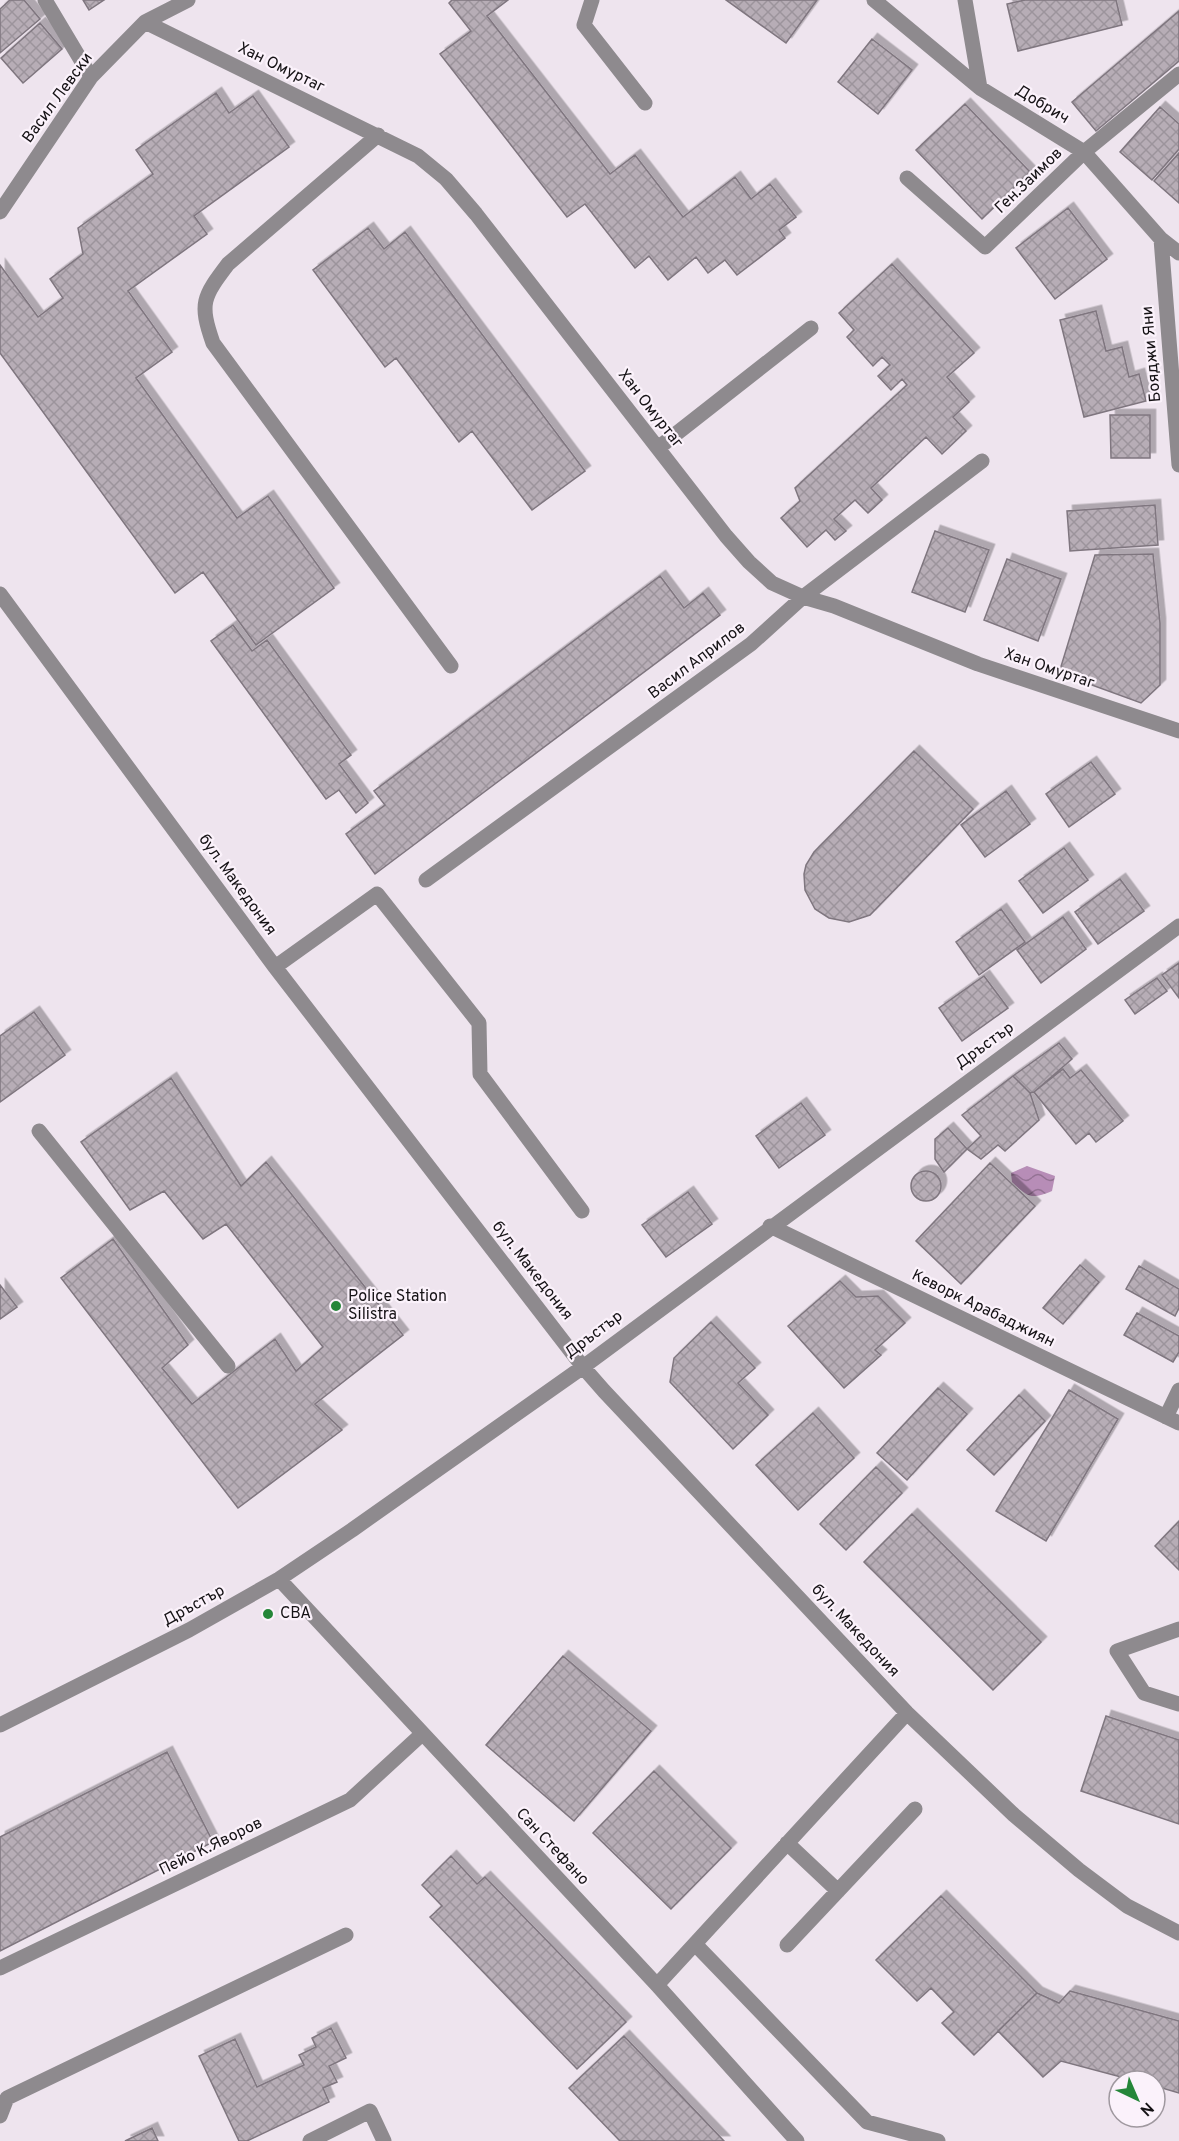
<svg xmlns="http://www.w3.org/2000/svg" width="1179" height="2141" font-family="Overpass,sans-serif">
<defs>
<pattern id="water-waves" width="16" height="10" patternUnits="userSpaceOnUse" patternTransform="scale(1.5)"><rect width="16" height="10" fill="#b78db7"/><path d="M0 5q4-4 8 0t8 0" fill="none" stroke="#947294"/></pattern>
<pattern id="building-cross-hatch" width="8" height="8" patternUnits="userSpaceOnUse" patternTransform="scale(1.5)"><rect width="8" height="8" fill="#b7adb6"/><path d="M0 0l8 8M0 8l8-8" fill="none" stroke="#9c949c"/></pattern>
<filter id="shadow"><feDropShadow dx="5.5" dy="-5.5" stdDeviation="0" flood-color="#0004"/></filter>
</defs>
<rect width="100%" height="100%" fill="#eee4ee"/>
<!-- water -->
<path fill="url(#water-waves)" d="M 1027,1166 L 1055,1176 L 1052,1191 C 1031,1200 1028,1197 1012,1182 L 1011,1173 Z"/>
<!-- building -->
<path fill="url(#building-cross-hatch)" stroke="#7f767f" stroke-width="1.5" filter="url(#shadow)" d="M 10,0 L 24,0 L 40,19 L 0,53 L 0,9 Z
M 83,0 L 104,0 L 89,10 Z
M 452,0 L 508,0 L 487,16 L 610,174 L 635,155 L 683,217 L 735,177 L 751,199 L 770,184 L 796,217 L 779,230 L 785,238 L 737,275 L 725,260 L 708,273 L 696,257 L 668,280 L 649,256 L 635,268 L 585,204 L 567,217 L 440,54 L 471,31 L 449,3 Z
M 726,0 L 817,0 L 786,43 Z
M 1025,0 L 1116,0 L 1122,25 L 1018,51 L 1007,4 Z
M 1179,11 L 1179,61 L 1096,131 L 1072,102 Z
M 40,23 L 62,49 L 23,83 L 1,58 Z
M 872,39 L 912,70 L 878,114 L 838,82 Z
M 216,93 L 229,113 L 253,96 L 289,147 L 194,216 L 207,234 L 128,291 L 172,352 L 136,378 L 237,518 L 268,496 L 334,588 L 256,645 L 203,572 L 175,593 L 0,353 L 0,265 L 38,317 L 63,298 L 50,279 L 83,254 L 78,228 L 153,174 L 136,150 Z
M 965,104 L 1030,172 L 982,219 L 916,150 Z
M 1160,107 L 1179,124 L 1179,149 L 1152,180 L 1120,152 Z
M 1179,153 L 1179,203 L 1154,181 Z
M 1068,208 L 1107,259 L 1055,299 L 1016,248 Z
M 368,228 L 384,249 L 405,232 L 585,471 L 532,510 L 472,431 L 459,442 L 396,358 L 385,367 L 313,270 Z
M 892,264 L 974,353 L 947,377 L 969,402 L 953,417 L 966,431 L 942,454 L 926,437 L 871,488 L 882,500 L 868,513 L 855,500 L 834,519 L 846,531 L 835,540 L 826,530 L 807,547 L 781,518 L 800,501 L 795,488 L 907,385 L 902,379 L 891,390 L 878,376 L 890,365 L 882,357 L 873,366 L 847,337 L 854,330 L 839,313 Z
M 1096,311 L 1106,351 L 1122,347 L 1129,377 L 1139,374 L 1146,401 L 1084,417 L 1060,320 Z
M 1110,415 L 1150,415 L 1150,458 L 1111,458 Z
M 1155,505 L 1158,545 L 1070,551 L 1067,511 Z
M 935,531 L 989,550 L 965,612 L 912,592 Z
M 1153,554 L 1160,623 L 1160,685 L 1141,703 L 1059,673 L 1095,555 Z
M 1007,559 L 1061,579 L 1038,641 L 984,620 Z
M 660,576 L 684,608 L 703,593 L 720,615 L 375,874 L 346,834 L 385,805 L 374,791 Z
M 233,625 L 252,651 L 267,640 L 351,755 L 339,764 L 368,803 L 356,813 L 339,790 L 326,799 L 211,641 Z
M 914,751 L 973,809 L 870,915 L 849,922 L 829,918 L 815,909 L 805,890 L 804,874 L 806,865 L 814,852 Z
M 1091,762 L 1115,794 L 1069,827 L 1046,794 Z
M 1006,791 L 1030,824 L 985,857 L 961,825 Z
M 1064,848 L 1088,880 L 1043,913 L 1019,881 Z
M 1120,879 L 1144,911 L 1098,944 L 1075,912 Z
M 1001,909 L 1025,942 L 979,975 L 956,942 Z
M 1063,917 L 1086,949 L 1041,983 L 1017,950 Z
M 1179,963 L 1179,998 L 1162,975 Z
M 984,976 L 1008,1008 L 962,1041 L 939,1008 Z
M 1157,978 L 1167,991 L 1135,1014 L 1125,1000 Z
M 34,1012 L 65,1055 L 0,1102 L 0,1036 Z
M 1059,1043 L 1072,1059 L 1034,1092 L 1030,1093 L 1013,1076 Z
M 1063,1069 L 1070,1078 L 1081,1070 L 1123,1121 L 1096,1142 L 1089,1133 L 1076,1144 L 1034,1092 Z
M 1013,1076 L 1030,1093 L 1039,1120 L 1005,1151 L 998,1145 L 981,1159 L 967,1149 L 981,1136 L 962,1115 Z
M 171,1078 L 241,1186 L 266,1162 L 403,1335 L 315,1404 L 342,1430 L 238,1508 L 61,1278 L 113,1239 L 188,1345 L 162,1368 L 192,1404 L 275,1339 L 296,1371 L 323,1347 L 226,1224 L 203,1239 L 164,1191 L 130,1210 L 81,1142 Z
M 801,1103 L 825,1135 L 779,1168 L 756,1136 Z
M 948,1128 L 967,1149 L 944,1172 L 935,1159 L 935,1139 Z
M 990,1163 L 1035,1206 L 961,1284 L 916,1241 Z
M911 1186a15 15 0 1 1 30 0a15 15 0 1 1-30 0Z
M 688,1192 L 712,1224 L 666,1257 L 642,1225 Z
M 1080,1265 L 1099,1282 L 1063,1324 L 1043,1308 Z
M 1139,1266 L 1179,1289 L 1179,1308 L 1175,1316 L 1126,1289 Z
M 840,1281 L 856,1297 L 878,1296 L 905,1323 L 875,1350 L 881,1355 L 844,1388 L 788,1326 Z
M 0,1285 L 17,1307 L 0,1319 Z
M 1137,1313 L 1179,1336 L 1179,1352 L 1173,1362 L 1124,1335 Z
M 711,1322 L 755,1368 L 738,1383 L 768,1415 L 733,1449 L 670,1382 L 674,1358 Z
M 938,1388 L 967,1414 L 907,1480 L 877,1453 Z
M 1069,1390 L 1118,1419 L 1046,1541 L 996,1511 Z
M 1019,1395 L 1045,1421 L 994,1475 L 967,1450 Z
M 813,1413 L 854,1458 L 798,1510 L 756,1465 Z
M 876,1467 L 902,1493 L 846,1550 L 820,1524 Z
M 912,1514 L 1041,1642 L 993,1690 L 864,1562 Z
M 1179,1521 L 1179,1570 L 1155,1546 Z
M 563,1656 L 651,1731 L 574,1821 L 486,1745 Z
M 1106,1716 L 1179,1740 L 1179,1824 L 1081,1791 Z
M 167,1752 L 213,1842 L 0,1951 L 0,1837 Z
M 654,1771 L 731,1848 L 671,1909 L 593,1833 Z
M 451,1856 L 477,1884 L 485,1877 L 626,2022 L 577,2069 L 430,1917 L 442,1906 L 422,1885 Z
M 941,1896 L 1037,1993 L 974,2055 L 942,2023 L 954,2012 L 931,1988 L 917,2001 L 876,1960 Z
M 1070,1991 L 1179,2021 L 1179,2093 L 1155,2086 L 1155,2081 L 1136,2081 L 1061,2061 L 1043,2077 L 998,2031 L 1037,1993 L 1059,2003 Z
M 331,2028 L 346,2058 L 329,2066 L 337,2082 L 323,2088 L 329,2102 L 247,2141 L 239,2141 L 199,2056 L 235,2039 L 257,2087 L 304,2065 L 299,2055 L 316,2047 L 312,2038 Z
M 624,2036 L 724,2141 L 620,2141 L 569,2088 Z
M 152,2128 L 158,2141 L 125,2141 Z"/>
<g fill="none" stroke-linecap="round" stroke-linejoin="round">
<!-- minor -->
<path stroke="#8e8a8e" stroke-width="15" d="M 45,0 L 91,77
M 592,0 L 584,25 L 645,103
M 874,0 L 980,88 L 1084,152 L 1161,239 L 1179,253
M 965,0 L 980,88
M 145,22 L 418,156 L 446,179 L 476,214 L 726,536 L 749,562 L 772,583 L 803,597 L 834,606 L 978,664 L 1179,731
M 378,135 L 228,264 C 203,297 199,303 213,343 L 451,666
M 907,178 L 985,247 L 1084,152 L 1179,74
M 0,212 L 91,77 L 145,22 L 188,0
M 1161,239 L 1179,465
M 658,448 L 811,328
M 0,594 L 275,967 L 583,1367 L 604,1391 L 907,1713 L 1014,1815 L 1079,1870 L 1127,1906 L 1179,1933
M 426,880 L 751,644 L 803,597 L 982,461
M 275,967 L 377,894 L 479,1023 L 480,1074 L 582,1211
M 39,1131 L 228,1366
M 770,1226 L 1179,1423
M 1166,1417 L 1179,1390
M 279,1579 L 657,1985 L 797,2141
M 1179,1629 L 1117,1651 L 1144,1693 L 1179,1704
M 0,1725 L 189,1630 L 279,1579 L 352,1530 L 583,1367 L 1179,926
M 787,1843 L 838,1891
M 695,1944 L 867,2122 L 938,2141
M 787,1945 L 915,1809
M 0,1968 L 350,1800 L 422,1734
M 657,1985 L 907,1713
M 0,2116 L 7,2098 L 346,1935
M 310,2141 L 370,2111 L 384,2141"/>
</g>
<!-- markers -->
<g fill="#258639" stroke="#fbf2fb" stroke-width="2">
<circle cx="336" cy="1306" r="6"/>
<circle cx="268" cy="1614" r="6"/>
</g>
<g text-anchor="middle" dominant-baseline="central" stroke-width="4.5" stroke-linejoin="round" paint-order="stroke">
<!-- street labels -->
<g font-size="16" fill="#151215" stroke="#fbf2fb">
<text transform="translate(281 68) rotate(26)">Хан Омуртаг</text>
<text transform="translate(58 98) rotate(-54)">Васил Левски</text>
<text transform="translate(1042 105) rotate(31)">Добрич</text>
<text transform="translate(1029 181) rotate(-44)">Ген.Заимов</text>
<text transform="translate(1152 354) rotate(-95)">Бояджи Яни</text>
<text transform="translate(650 409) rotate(52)">Хан Омуртаг</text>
<text transform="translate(697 661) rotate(-37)">Васил Априлов</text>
<text transform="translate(1049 669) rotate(19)">Хан Омуртаг</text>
<text transform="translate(237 885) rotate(54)">бул. Македония</text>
<text transform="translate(985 1046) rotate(-36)">Дръстър</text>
<text transform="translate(532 1271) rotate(52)">бул. Македония</text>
<text transform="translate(983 1309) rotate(26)">Кеворк Арабаджиян</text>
<text transform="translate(594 1335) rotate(-37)">Дръстър</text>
<text transform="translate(194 1606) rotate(-29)">Дръстър</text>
<text transform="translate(855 1631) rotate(47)">бул. Македония</text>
<text transform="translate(211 1847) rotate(-26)">Пейо К.Яворов</text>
<text transform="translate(552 1847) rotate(47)">Сан Стефано</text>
</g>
<!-- poi labels -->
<g font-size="16" fill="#151215" stroke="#fbf2fb" text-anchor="start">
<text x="348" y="1297">Police Station<tspan x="348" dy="18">Silistra</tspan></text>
<text x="280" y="1614">CBA</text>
</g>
</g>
<!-- north arrow -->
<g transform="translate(1137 2099) rotate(136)"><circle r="28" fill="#fbf2fb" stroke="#9f989f" stroke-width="1.5"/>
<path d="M0-4.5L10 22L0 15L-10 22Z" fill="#258639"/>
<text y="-9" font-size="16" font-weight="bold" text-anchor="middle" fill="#151215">N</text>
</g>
</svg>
